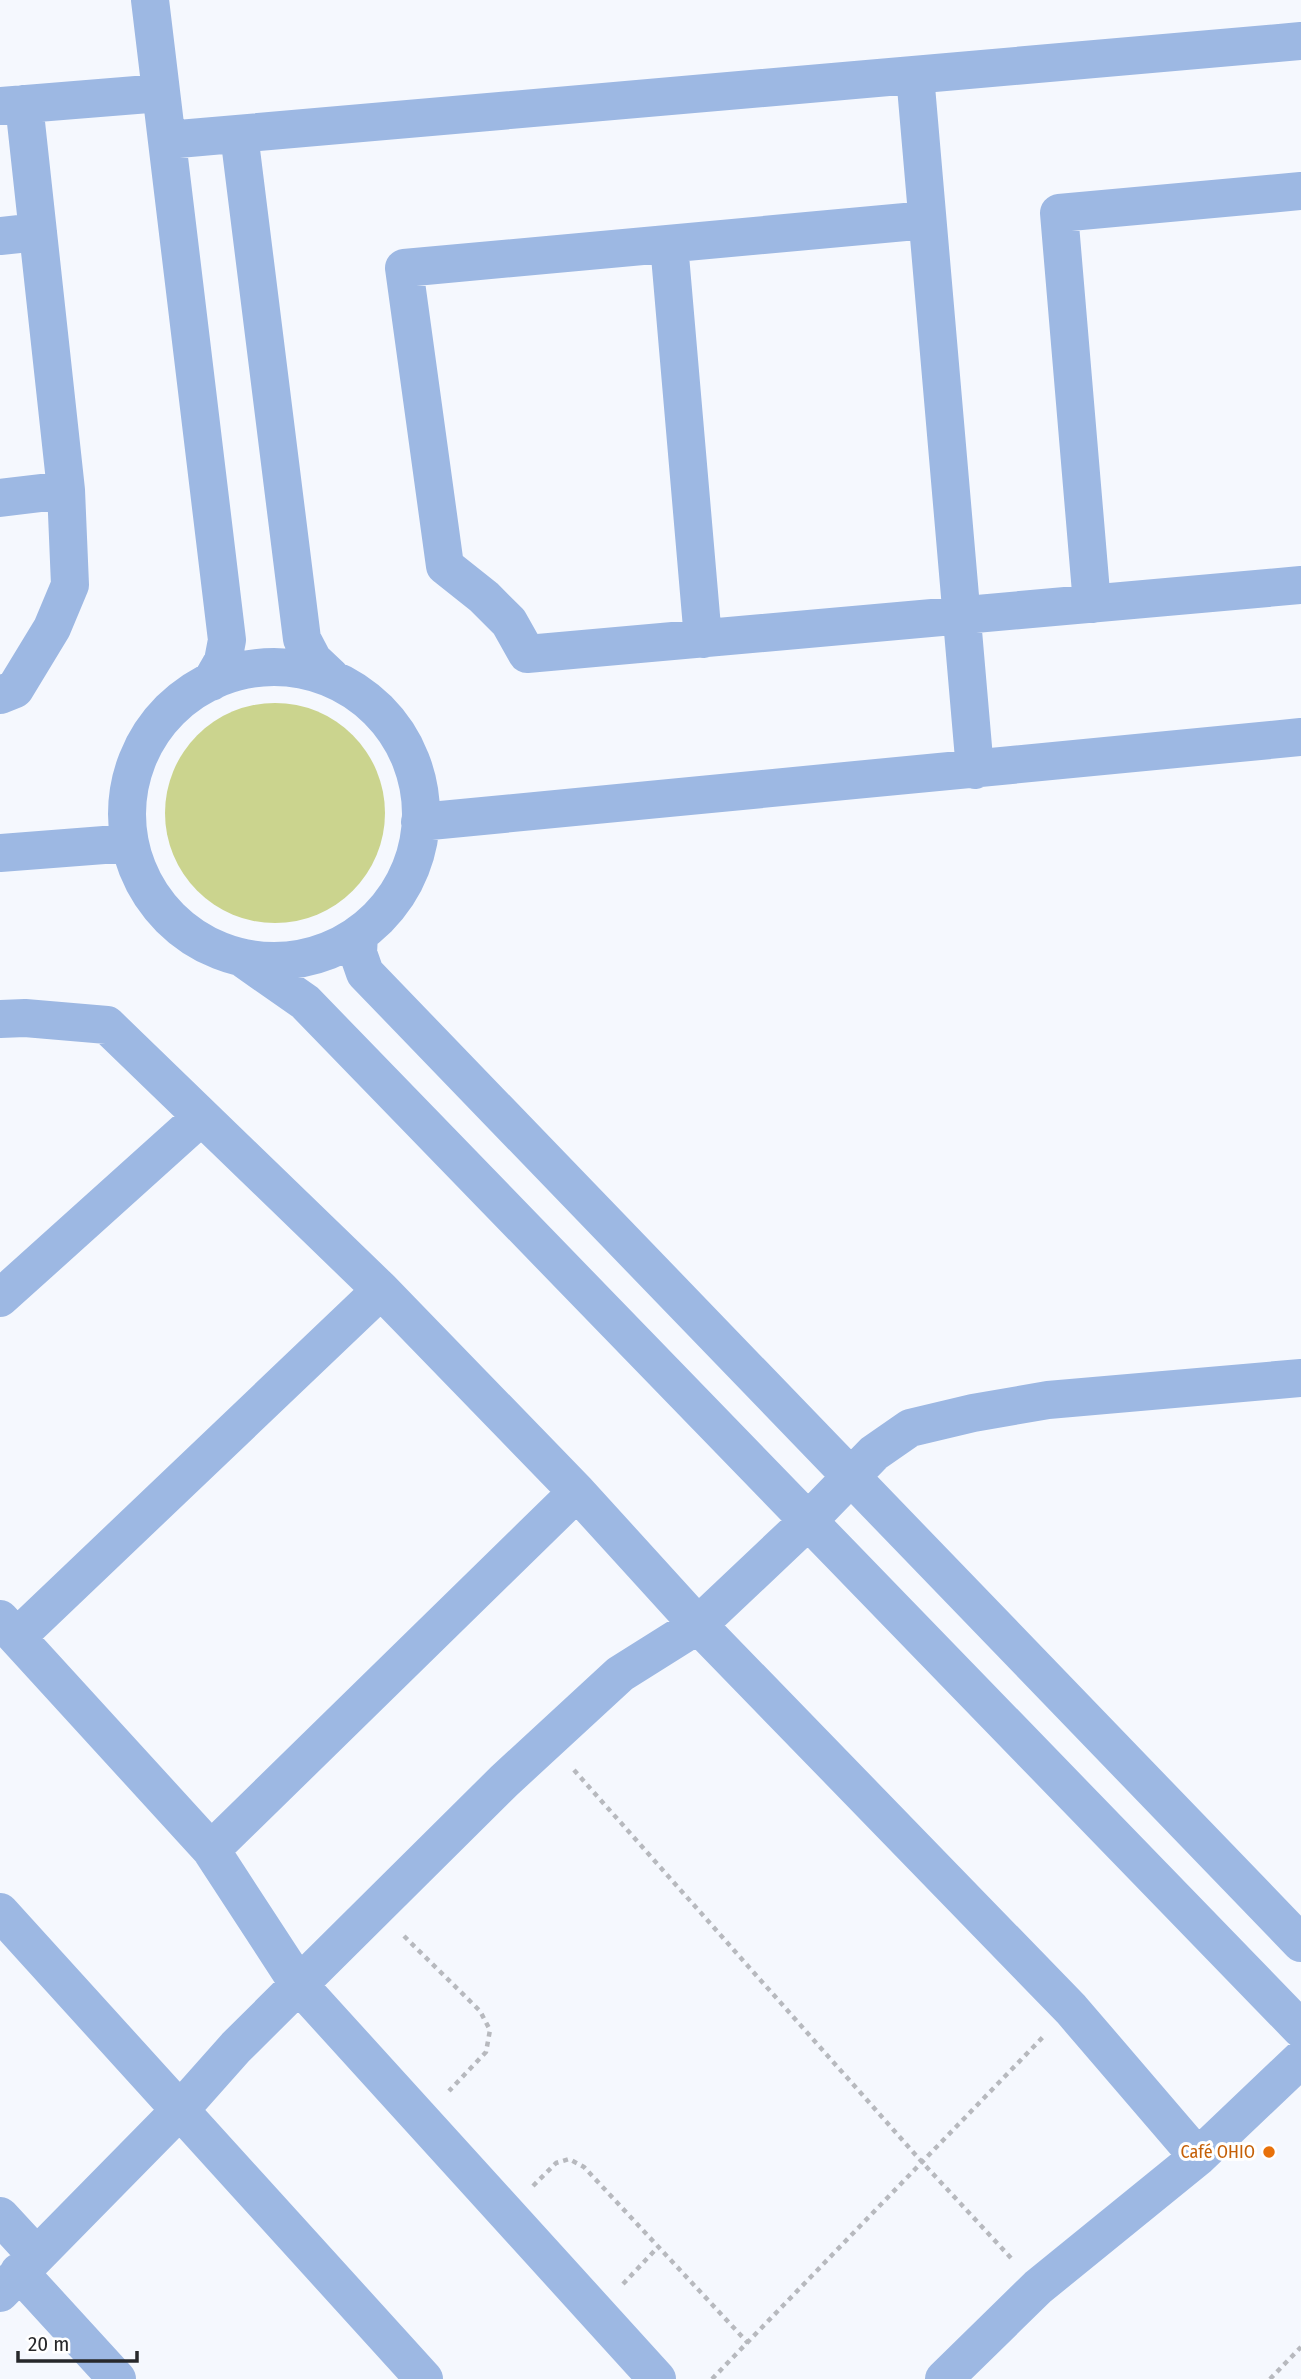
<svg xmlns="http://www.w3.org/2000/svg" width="1301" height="2379" font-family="'Fira Sans Condensed',sans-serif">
<rect width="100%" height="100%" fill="#f5f8fe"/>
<!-- green -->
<path fill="#cbd48e" d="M165 813a110 110 0 1 1 220 0a110 110 0 1 1-220 0Z"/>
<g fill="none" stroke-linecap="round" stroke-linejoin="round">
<!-- path -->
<path stroke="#b7b9be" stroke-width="4.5" stroke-dasharray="5 5" stroke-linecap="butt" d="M 574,1770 L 922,2162 L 1011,2258
M 404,1936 L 480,2011 L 490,2030 L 486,2052 L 449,2091
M 533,2186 L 556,2163 L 569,2159 L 584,2167 L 748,2343
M 623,2284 L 658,2247
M 712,2379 L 1043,2037
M 1270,2379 L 1301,2347"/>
<!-- minor -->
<path stroke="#9db8e3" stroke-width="38" d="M 150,0 L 227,640 L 223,661 L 211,682
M 915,75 L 975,770
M 0,106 L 161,93
M 239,134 L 302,639 L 313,660 L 331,677
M 167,140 L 1301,41
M 927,220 L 404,268 L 445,566 L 484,597 L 509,622 L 527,654 L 1301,585
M 0,236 L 38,232
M 669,244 L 703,639
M 0,498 L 66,490
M 1092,604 L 1059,213 L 1301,191
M127 814a147 147 0 1 1 294 0a147 147 0 1 1-294 0Z
M 0,695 L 15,689 L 52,628 L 70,585 L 66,490 L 24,104
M 420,822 L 1301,737
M 0,853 L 130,843
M 359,934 L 358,953 L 365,973 L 1301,1943
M 245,960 L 305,1002 L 1301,2029
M 0,1019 L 25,1018 L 107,1025 L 381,1290 L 577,1492 L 698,1625 L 1071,2009 L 1198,2157
M 0,1298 L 201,1117
M 0,1619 L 211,1850 L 299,1985 L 657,2379
M 17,1637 L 381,1290
M 211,1850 L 577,1492
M 0,1912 L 424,2379
M 0,2216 L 36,2255
M 19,2272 L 117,2379
M 0,2293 L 180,2110 L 236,2047 L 504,1781 L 620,1674 L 698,1625 L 808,1521 L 874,1453 L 910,1428 L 973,1413 L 1048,1400 L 1301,1378
M 944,2379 L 1038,2287 L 1198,2157 L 1301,2059"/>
</g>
<!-- markers -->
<circle fill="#e8710a" stroke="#fff" stroke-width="2.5" cx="1269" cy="2152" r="7"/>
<g text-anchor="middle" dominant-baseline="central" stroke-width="6" stroke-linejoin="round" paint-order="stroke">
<!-- food labels -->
<g font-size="18" fill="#c56008" stroke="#fff" text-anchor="end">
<text x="1255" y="2152">Café OHIO</text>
</g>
</g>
<!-- scale -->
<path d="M18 2351v10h119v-10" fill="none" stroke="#27282b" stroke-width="3.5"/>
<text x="28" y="2351" font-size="21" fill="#27282b" stroke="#ffffff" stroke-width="5" paint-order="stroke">20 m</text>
</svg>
